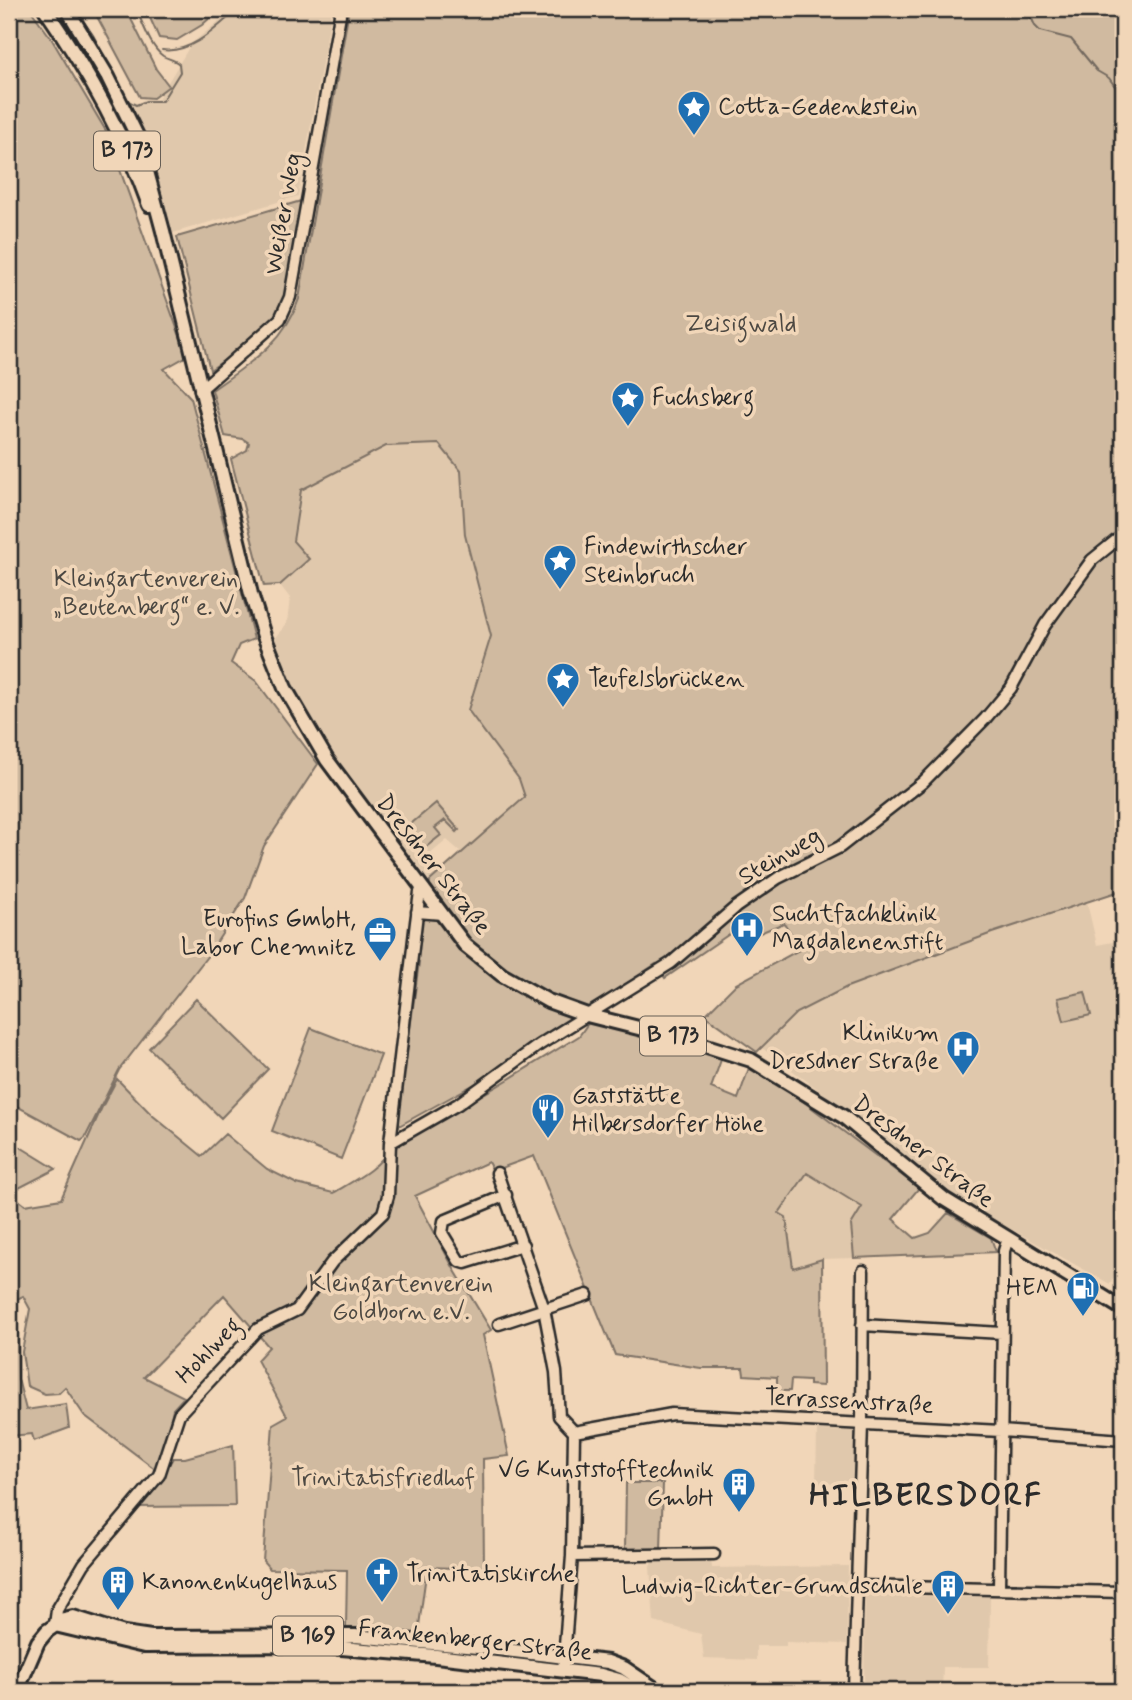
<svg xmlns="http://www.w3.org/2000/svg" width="1132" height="1700" font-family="Mynerve,sans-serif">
<rect width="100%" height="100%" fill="#f1d6b8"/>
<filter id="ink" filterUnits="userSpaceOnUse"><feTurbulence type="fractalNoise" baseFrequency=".0143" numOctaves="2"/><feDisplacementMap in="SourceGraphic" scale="14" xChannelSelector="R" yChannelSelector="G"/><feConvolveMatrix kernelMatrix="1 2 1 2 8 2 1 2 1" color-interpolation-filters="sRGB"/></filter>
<g filter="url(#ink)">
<!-- built -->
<path fill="#e0c8ac" d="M 234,9 L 332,9 L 298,196 L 173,233 L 153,158 L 133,105 L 158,99 L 191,44 Z
M 439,444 L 461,471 L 465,535 L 491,636 L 468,710 L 519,779 L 525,797 L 462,853 L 447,840 L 430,854 L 441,872 L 430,881 L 344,769 L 299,699 L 275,639 L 287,623 L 290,598 L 280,585 L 309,559 L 293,541 L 301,490 L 386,446 Z
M 1087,903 L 1097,945 L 1123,940 L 1123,1261 L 1110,1284 L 952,1196 L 842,1107 L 762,1048 L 796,1013 L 848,987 L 992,933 Z
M 807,1173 L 863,1207 L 851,1225 L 854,1258 L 822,1259 L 793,1268 L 786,1217 L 779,1213 Z
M 817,1430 L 858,1431 L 857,1485 L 816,1483 Z
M 711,1559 L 712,1568 L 848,1566 L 847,1644 L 786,1642 L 786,1646 L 756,1646 L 756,1660 L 704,1658 L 701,1634 L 654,1622 L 650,1567 L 652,1562 Z
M 865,1595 L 990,1597 L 989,1667 L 943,1667 L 942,1691 L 864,1691 Z"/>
<!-- green -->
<path fill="#d0baa0" stroke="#7e7266" stroke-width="2" d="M 9,9 L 30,9 L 51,38 L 106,131 L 187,356 L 164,369 L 191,398 L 254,639 L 239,645 L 231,663 L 256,681 L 318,764 L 264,846 L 245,898 L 209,954 L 119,1070 L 85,1138 L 81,1141 L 9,1102 Z
M 93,9 L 126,9 L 156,69 L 169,86 L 153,98 L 140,97 Z
M 146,9 L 220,9 L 202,25 L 177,40 L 159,38 Z
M 349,9 L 1123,9 L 1123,890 L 992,933 L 847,987 L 796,1013 L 757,1052 L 705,1015 L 736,984 L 801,949 L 784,923 L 755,935 L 744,924 L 665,978 L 656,964 L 480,1081 L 397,1127 L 419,962 L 414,963 L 423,901 L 427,904 L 430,881 L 525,797 L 519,779 L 468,710 L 491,636 L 465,535 L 461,471 L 439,444 L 386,446 L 301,490 L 293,541 L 309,559 L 280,585 L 264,586 L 231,459 L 247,450 L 249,443 L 243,439 L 225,436 L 212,390 C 248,364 284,344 299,299 Z
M 301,201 L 285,299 L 268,330 L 210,370 L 177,237 Z
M 436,803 L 459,830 L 457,832 L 445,820 L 435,828 L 441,835 L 421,851 L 413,849 L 400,833 Z
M 1085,992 L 1091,1015 L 1064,1021 L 1058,998 Z
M 196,999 L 268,1069 L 221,1118 L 149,1048 Z
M 589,1022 L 722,1057 L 711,1088 L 738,1099 L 749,1068 L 780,1084 L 919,1188 L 893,1219 L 915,1238 L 930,1233 L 948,1213 L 991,1238 L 996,1252 L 854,1258 L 851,1225 L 862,1207 L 807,1173 L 779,1213 L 786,1217 L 793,1268 L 822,1259 L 823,1386 L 809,1385 L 809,1381 L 791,1380 L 790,1391 L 777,1391 L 777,1377 L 744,1375 L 743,1368 L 701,1368 L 615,1355 L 534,1156 L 493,1171 L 488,1162 L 415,1196 L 454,1269 L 491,1330 L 483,1335 L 509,1456 L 483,1459 L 484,1569 L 427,1567 L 418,1633 L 346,1628 L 347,1570 L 270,1569 L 263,1561 L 273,1424 L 287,1416 L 257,1360 L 269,1347 L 224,1295 L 144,1377 L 184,1397 L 173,1409 L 159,1472 L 84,1415 L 65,1387 L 59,1393 L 45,1394 L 27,1386 L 22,1352 L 30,1309 L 23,1296 L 9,1303 L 9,1199 L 15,1197 L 25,1205 L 61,1199 L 102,1107 L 117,1079 L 152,1115 L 202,1156 L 225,1134 L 267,1169 L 297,1184 L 333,1193 C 355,1180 380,1168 392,1145 L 496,1087 L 579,1036 Z
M 311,1028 L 381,1055 L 341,1159 L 272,1131 Z
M 9,1140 L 56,1169 L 9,1193 Z
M 9,1306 L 17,1307 L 18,1379 L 26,1410 L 66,1404 L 69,1428 L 34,1441 L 32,1434 L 9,1436 Z
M 233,1445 L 235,1506 L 138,1507 L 158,1483 L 173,1458 L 185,1458 Z
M 626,1483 L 663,1483 L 661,1550 L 625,1550 Z"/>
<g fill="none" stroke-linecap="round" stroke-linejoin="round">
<!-- stream -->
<path stroke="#73695e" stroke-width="2" d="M 75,9 L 93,35 L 128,101 L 136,105 L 146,101 L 162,101 L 180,72 L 179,64 C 174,59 168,59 163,56 C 150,47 143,23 136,9
M 1017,9 L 1032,19 L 1035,26 L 1040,31 L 1071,39 L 1097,71 L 1109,78 L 1119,92 L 1123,93
M 162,50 C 192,54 217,27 238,9"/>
<defs>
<path id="minor" d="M 200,390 L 280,319 L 290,297 L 341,9
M 417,912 L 442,914
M 390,1143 L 458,1104 L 539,1045 L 671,963 L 736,907 L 778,878 L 840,847 L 923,782 L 985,719 L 1011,688 L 1045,625 L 1092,560 L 1123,535
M 497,1173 L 544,1309 L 556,1372 L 559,1416 L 574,1432 L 572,1556 L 563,1671
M 506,1195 L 444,1221 L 442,1233 L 459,1261 L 465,1263 L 523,1245
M 499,1324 L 587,1295
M 862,1325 L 1002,1333
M 574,1432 L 672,1414 L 1001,1431 L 1123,1440
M 572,1556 L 714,1554
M 856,1586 L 1123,1592
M 999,1588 L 1004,1251 L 1008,1238
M 856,1620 L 862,1424 L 863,1271
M 55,1625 L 57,1610 L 84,1564 L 159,1475 L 179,1414 L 258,1329 L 297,1310 L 332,1262 L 383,1213 L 388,1196 L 390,1143 L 416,922 L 420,892 L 424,889
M 9,1681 L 20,1685
M 854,1691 L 856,1622"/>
<path id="major" d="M 45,9 C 87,70 124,135 149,205
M 67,9 L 108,77 L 138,138 L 163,231 L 251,594 L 264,636 L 285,688 L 327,760 L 465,945 L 502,975 L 548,1001 L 587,1015 L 694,1042 L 751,1060 L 844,1117 L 944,1199 L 1123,1309
M 55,1625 L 144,1646 L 306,1645 L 436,1656 L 601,1675 L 619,1680 L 638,1691
M 17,1691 L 38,1642 L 47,1631 L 64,1619 L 73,1617 L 124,1633 L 151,1637 L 355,1636 L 488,1648 L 608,1662 L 624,1668 L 658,1691"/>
</defs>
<!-- minor casing -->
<use href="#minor" stroke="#2b2b2b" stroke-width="15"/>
<!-- major casing -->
<use href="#major" stroke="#2b2b2b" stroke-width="18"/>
<!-- minor -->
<use href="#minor" stroke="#f1d6b8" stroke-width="10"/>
<!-- major -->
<use href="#major" stroke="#f1d6b8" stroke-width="12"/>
</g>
</g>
<!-- icons -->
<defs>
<symbol id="sight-pin" viewBox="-11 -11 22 30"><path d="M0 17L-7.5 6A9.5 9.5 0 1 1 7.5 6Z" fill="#1f6fb2" stroke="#f1d6b8"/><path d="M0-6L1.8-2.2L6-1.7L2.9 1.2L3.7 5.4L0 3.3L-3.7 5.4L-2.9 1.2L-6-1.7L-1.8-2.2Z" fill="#fff"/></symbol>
<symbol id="hospital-pin" viewBox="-11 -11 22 30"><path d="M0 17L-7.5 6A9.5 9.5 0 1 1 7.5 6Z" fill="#1f6fb2" stroke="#f1d6b8"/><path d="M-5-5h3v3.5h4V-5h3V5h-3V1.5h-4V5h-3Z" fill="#fff"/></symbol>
<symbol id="office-pin" viewBox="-11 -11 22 30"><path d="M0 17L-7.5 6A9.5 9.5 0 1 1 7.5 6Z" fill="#1f6fb2" stroke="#f1d6b8"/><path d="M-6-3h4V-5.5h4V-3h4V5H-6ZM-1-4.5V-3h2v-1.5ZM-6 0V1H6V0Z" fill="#fff"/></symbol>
<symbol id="restaurant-pin" viewBox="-11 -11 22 30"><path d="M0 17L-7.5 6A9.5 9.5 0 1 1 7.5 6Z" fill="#1f6fb2" stroke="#f1d6b8"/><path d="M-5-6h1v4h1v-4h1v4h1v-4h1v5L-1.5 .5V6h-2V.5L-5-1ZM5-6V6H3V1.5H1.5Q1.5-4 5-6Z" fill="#fff"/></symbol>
<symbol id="fuel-pin" viewBox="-11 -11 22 30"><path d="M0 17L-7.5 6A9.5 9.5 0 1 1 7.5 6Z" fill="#1f6fb2" stroke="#f1d6b8"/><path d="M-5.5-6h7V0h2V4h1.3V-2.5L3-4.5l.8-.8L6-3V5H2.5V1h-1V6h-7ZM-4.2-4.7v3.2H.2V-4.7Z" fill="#fff"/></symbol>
<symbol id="building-pin" viewBox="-11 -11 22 30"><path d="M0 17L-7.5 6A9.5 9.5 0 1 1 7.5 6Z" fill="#1f6fb2" stroke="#f1d6b8"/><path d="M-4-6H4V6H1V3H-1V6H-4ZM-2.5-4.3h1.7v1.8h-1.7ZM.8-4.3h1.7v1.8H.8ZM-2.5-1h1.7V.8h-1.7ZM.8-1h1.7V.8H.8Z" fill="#fff"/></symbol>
<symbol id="church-pin" viewBox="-11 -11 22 30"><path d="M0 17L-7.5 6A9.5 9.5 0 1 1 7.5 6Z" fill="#1f6fb2" stroke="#f1d6b8"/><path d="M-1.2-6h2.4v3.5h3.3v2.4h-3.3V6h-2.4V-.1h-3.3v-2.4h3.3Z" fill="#fff"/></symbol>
</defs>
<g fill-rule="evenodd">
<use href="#sight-pin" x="675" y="88" width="38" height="52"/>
<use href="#sight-pin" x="609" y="379" width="38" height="52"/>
<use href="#sight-pin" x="541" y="542" width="38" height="52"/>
<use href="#sight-pin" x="544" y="660" width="38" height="52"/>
<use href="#hospital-pin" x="728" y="909" width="38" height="52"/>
<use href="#office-pin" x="361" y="914" width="38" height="52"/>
<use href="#hospital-pin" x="944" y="1028" width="38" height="52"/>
<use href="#restaurant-pin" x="529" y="1091" width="38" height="52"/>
<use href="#fuel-pin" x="1064" y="1269" width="38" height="52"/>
<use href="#building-pin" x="720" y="1465" width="38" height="52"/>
<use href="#church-pin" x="363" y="1555" width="38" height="52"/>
<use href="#building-pin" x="99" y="1563" width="38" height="52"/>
<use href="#building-pin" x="929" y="1567" width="38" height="52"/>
</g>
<g text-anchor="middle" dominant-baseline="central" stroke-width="7" stroke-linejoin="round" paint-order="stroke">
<!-- shield labels -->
<g fill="#f1d6b8" stroke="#665e55" stroke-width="2">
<rect x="94" y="131.5" width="66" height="39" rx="5"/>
<rect x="640" y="1016.5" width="66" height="39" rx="5"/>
<rect x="273" y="1616.5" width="70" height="39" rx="5"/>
</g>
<g font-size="23" font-weight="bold" fill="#2b2b2b">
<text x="127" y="151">B 173</text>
<text x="673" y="1036">B 173</text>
<text x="308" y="1636">B 169</text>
</g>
<!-- poi labels -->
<g font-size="24" fill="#2b2b2b" stroke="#f1d6b8" text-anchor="start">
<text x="718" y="107">Cotta-Gedenkstein</text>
<text x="652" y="398">Fuchsberg</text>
<text x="584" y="547">Findewirthscher<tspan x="584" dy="28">Steinbruch</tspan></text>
<text x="588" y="679">Teufelsbrücken</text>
<text x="772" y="914">Suchtfachklinik<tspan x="772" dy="28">Magdalenenstift</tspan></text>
<text x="356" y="919" text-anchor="end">Eurofins GmbH,<tspan x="356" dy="28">Labor Chemnitz</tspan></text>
<text x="939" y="1033" text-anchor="end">Klinikum<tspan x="939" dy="28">Dresdner Straße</tspan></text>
<text x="572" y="1096">Gaststätte<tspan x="572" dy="28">Hilbersdorfer Höhe</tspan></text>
<text x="1058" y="1288" text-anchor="end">HEM</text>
<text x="714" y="1470" text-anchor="end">VG Kunststofftechnik<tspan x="714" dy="28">GmbH</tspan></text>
<text x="406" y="1574">Trinitatiskirche</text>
<text x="142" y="1582">Kanonenkugelhaus</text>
<text x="923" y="1586" text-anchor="end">Ludwig-Richter-Grundschule</text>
</g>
<!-- street labels -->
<g font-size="24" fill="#2b2b2b" stroke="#f1d6b8">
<text transform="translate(284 214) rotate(-80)">Weißer Weg</text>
<text transform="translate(780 857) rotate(-30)">Steinweg</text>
<text transform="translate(433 865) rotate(52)">Dresdner Straße</text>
<text transform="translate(923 1152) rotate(37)">Dresdner Straße</text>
<text transform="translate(209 1351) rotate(-46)">Hohlweg</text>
<text transform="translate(849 1402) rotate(3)">Terrassenstraße</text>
<text transform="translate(475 1641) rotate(6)">Frankenberger Straße</text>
</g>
<!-- park labels -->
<g font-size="24" fill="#4c4842" stroke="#f1d6b8">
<text x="741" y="324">Zeisigwald</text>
<text x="146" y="579">Kleingartenverein<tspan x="146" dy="28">„Beutenberg“ e. V.</tspan></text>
<text x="401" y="1284">Kleingartenverein<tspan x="401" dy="28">Goldborn e.V.</tspan></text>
<text x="383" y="1478">Trinitatisfriedhof</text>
</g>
<!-- district labels -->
<g font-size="32" font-weight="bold" letter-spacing="2" fill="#2b2b2b" stroke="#f1d6b8">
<text x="926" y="1496">HILBERSDORF</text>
</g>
</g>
<!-- margin -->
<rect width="1132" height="1700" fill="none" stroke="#f1d6b8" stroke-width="35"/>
<rect x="18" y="18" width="1097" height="1665" fill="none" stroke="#2b2b2b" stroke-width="2.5" filter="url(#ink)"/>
</svg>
